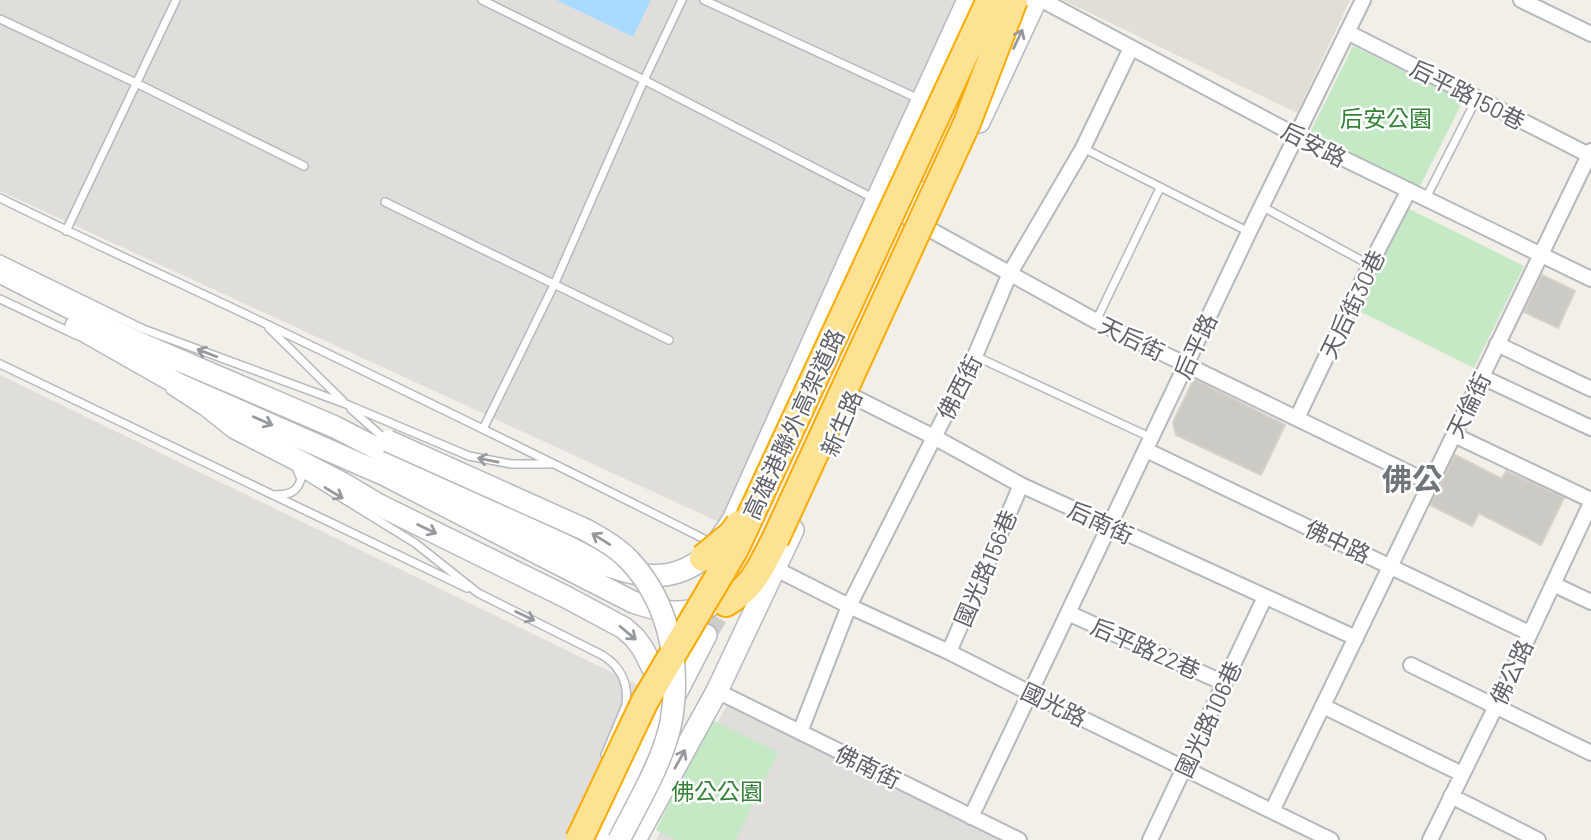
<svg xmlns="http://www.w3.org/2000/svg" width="1591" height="840" font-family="Barlow,'Noto Sans TC',sans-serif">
<rect width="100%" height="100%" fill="#f1efe8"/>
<!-- industrial -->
<path fill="#e0deda" d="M 0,0 L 556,0 L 633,37 L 651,0 L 995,0 L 747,535 L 0,191 Z
M 0,375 L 640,686 L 569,840 L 0,840 Z
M 730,699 L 1015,840 L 656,840 Z"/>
<!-- education -->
<path fill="#e1ded6" d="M 1063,0 L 1350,0 L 1297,113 Z"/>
<!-- green -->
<path fill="#c5e8c5" d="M 1353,46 L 1463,101 L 1418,190 L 1309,135 Z
M 1403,206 L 1524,266 L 1474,368 L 1353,308 Z
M 710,719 L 778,752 L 736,840 L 676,840 L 656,830 Z"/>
<!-- water -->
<path fill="#aadaff" d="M 556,0 L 651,0 L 633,37 Z"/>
<!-- building -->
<path fill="#cccac5" stroke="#d6d1c6" stroke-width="2" d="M 1542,275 L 1575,291 L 1558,328 L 1524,312 Z
M 1196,380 L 1285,425 L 1261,475 L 1176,435 L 1173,422 L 1193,381 Z
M 1455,455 L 1502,479 L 1506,471 L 1564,498 L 1541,545 L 1479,513 L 1472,526 L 1430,505 Z"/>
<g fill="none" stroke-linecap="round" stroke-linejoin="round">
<!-- secondary-tunnel -->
<path stroke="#ccccc8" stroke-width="21" stroke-dasharray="21 10" stroke-linecap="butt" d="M 706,635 L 733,590"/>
<defs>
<path id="lane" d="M 482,0 L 644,80 L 875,199
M 704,0 L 919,99
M 0,19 L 136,83 L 304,166
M 1083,148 L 1249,232
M 0,198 C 87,241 176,281 264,323 C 414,395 564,468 712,543
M 1426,198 L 1477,98
M 385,202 L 669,340
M 1263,207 L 1370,265
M 66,231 L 176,0
M 0,259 L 143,329 L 346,404 L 469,456 L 511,464 L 551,464
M 0,299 L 76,335
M 1096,321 L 1160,188
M 269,328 L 343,401
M 975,356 L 1152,438
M 0,364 L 467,588
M 170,390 L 201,410
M 351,409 L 387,441
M 483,429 L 554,285 L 644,80 L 682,0
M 303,474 L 415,543 L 478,593 L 602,655 C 620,666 629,683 626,705 L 605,755
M 274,495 C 288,495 297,493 301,479 L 297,470"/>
<path id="street" d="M 1042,0 L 1297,136 L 1591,279
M 1521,0 L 1591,34
M 1347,32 L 1591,156
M 889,207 L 1096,321 L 1430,483
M 1497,344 L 1591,389
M 1482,377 L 1591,428
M 852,396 L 934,437 L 1021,485 L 1356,638
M 1297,418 L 1370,265 L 1409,190
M 1454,435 L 1591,500
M 1146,450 L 1529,633
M 776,569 L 849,606 L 949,652 L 1030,693 L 1331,840
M 1553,584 L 1591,602
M 1068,613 L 1224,683
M 949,652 L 1021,485
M 1411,665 L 1591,753
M 717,691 L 1019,840
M 1323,706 L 1462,774
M 800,732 L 849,606 L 975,356 L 1010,273 L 1083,148 L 1131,48
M 1451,796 L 1538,840
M 1272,811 L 1591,151
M 971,817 L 1249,232 L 1363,0
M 1150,840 L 1265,597
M 1430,840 L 1496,706 L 1591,503"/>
<path id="secondary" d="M 979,122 L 1036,0
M 861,234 L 968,0
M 0,272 L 139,343 L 335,427 L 598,562 C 634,576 669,585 702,559 C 715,548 724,533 733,520 L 861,234 L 920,192
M 76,326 L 178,384 L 385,475 L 633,602 C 664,612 675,616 708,607
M 205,404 L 235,428 L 342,483 L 379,505 L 566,597 L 624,628 L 635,638 L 643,649 L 656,675 L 659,690 L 653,718 L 599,840
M 672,701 L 706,635
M 635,840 L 717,691 L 793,530"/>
<path id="highway" d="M 726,603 C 755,585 760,568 775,540"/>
</defs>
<!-- lane casing -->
<use href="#lane" stroke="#b5b8bc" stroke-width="10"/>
<!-- street casing -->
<use href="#street" stroke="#b5b8bc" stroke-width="18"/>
<!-- secondary casing -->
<use href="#secondary" stroke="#b6babf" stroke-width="24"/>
<!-- highway casing -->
<use href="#highway" stroke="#f9ab00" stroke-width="30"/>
<!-- lane -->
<use href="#lane" stroke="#fff" stroke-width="7"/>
<!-- street -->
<use href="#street" stroke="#fff" stroke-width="14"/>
<!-- secondary -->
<use href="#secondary" stroke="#fff" stroke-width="21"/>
<!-- highway -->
<use href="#highway" stroke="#fde293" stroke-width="26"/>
<defs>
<path id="secondary-bridge" d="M 388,441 L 586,530 C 602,539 618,548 630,561 C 670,604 681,665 671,722 C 663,762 637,804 619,840"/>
<path id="highway-bridge" d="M 775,540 L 967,123 L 1014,0
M 703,558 L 732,534 L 739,524
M 579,840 L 645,701 L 735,549 L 990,0"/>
</defs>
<!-- secondary-bridge casing -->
<use href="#secondary-bridge" stroke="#b6babf" stroke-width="24" stroke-linecap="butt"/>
<!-- highway-bridge casing -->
<use href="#highway-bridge" stroke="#f9ab00" stroke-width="30" stroke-linecap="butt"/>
<!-- secondary-bridge -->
<use href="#secondary-bridge" stroke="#fff" stroke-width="21"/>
<!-- highway-bridge -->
<use href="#highway-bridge" stroke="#fde293" stroke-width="26"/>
</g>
<!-- one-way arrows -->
<defs><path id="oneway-shaft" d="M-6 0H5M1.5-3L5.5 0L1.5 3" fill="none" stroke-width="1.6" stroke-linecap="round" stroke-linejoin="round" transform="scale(1.75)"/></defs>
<g stroke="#979a9d">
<use href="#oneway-shaft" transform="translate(1018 39) rotate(-65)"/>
<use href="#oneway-shaft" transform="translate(207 353) rotate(-159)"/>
<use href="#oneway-shaft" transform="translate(263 421) rotate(24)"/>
<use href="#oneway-shaft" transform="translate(488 460) rotate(-169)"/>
<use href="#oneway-shaft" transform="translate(334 493) rotate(31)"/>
<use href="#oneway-shaft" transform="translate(427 529) rotate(26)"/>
<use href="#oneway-shaft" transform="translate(601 539) rotate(-148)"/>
<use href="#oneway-shaft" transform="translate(525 616) rotate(26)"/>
<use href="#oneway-shaft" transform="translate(628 633) rotate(40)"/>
<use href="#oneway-shaft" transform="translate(680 759) rotate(-61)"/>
</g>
<g text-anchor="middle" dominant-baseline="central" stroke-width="5" stroke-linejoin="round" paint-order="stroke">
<!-- street labels -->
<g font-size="23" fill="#5f6368" stroke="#fff">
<text transform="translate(1468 94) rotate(27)">后平路150巷</text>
<text transform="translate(1314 144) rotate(27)">后安路</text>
<text transform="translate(1352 304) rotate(-64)">天后街30巷</text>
<text transform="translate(1132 338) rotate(26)">天后街</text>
<text transform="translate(1195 346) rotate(-65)">后平路</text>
<text transform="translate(959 387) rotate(-63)">佛西街</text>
<text transform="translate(1468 405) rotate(-64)">天倫街</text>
<text transform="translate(841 423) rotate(-67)">新生路</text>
<text transform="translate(793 424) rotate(-65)">高雄港聯外高架道路</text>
<text transform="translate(1101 522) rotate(25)">后南街</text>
<text transform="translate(1338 541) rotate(25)">佛中路</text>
<text transform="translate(985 568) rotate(-67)">國光路156巷</text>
<text transform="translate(1146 648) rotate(24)">后平路22巷</text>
<text transform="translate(1511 672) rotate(-65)">佛公路</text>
<text transform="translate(1054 704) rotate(26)">國光路</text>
<text transform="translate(1208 719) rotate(-65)">國光路106巷</text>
<text transform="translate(868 766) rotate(26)">佛南街</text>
</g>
<!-- park labels -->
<g font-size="23" fill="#348238" stroke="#fff">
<text x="1386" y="118">后安公園</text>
<text x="717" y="791">佛公公園</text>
</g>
<!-- district labels -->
<g font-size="30" font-weight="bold" fill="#70757a" stroke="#fff">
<text x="1412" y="478">佛公</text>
</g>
</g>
</svg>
